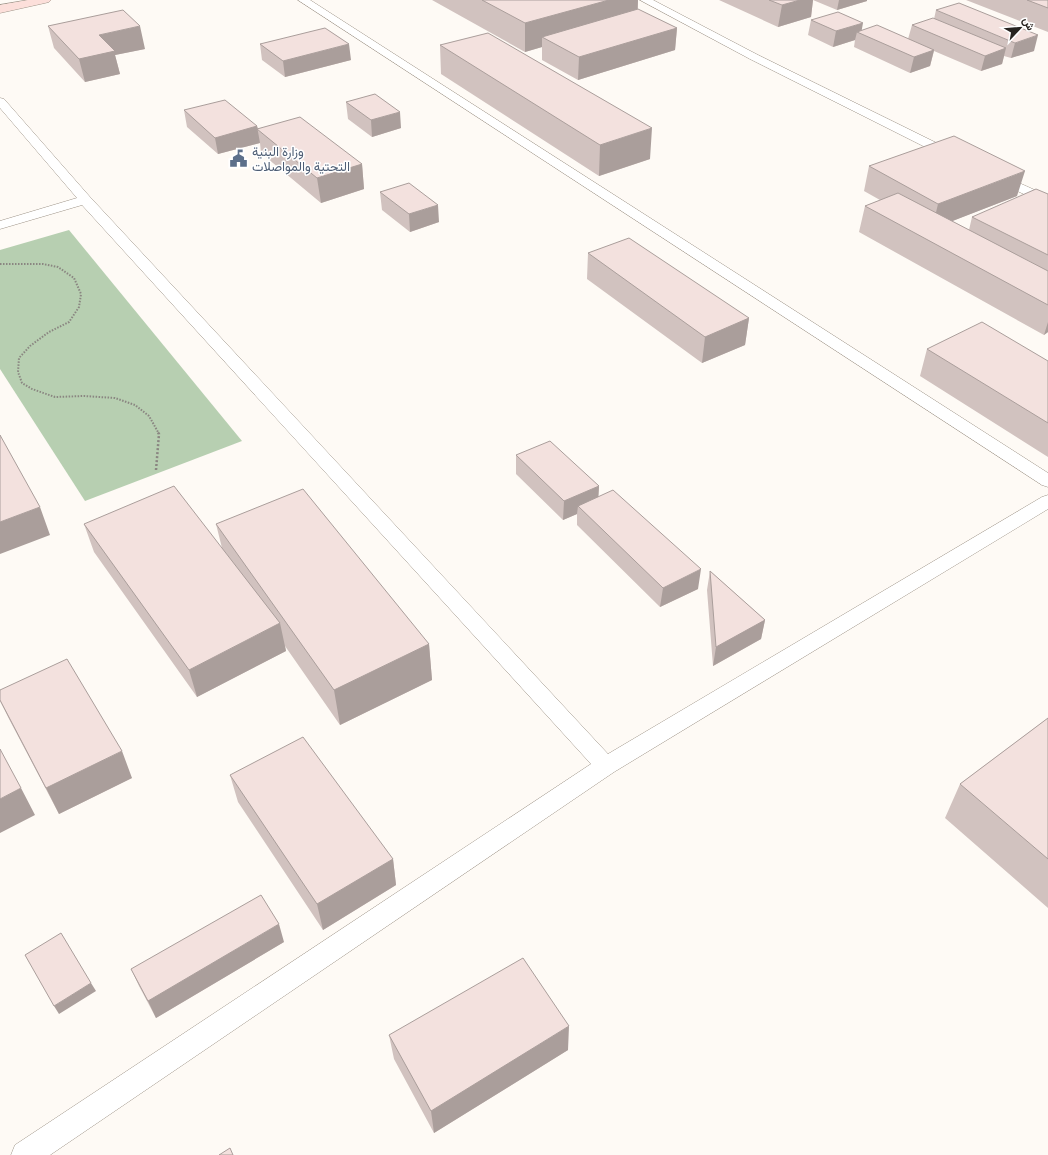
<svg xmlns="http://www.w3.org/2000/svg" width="1048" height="1155" font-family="Signika,Vazirmatn,sans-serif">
<rect width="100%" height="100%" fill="#fefaf5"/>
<!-- green -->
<path fill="#b7cfb1" d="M 69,230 L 242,441 L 85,501 L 0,369 L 0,250 Z"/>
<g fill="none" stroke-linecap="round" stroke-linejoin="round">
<defs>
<path id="lane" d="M 298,0 L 310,0 L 1048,473 L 1048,487 L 1042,485 Z
M 640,0 L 653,0 L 758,55 L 957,153 L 959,156 L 957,159 L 949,159 L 750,59 Z
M 0,98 L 4,99 L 90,197 L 608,754 L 1042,497 L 1048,495 L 1048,509 L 614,772 L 50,1155 L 11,1155 L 15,1145 L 591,764 L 82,205 L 0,229 L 0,221 L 77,198 L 0,108 Z
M 997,173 L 1048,196 L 1048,205 L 993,180 L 991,177 L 993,174 Z"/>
<path id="secondary" d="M 28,0 L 51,0 L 49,2 L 45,3 L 0,13 L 0,5 Z"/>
</defs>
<!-- lane casing -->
<use href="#lane" stroke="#9d9387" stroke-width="1"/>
<!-- secondary casing -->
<use href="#secondary" stroke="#9d9387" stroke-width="1"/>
<!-- path-far1 -->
<path stroke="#8a8681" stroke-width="2" stroke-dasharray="1.5 1.5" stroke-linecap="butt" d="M 0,264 L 43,264 L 58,267 L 74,278 L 81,294 L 79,307 L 69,322 L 49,332 L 30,346 L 19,358 L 18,372 L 22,383 L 32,389 L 55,397 L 84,396 L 115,398 L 135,405 L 149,416 L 158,432"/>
<!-- path -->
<path stroke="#8a8681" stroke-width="2.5" stroke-dasharray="2 2" stroke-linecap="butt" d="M 156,470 L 159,434 L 157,431"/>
<!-- lane -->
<use href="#lane" fill="#fff" fill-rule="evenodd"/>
<!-- secondary -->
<use href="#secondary" fill="#fcdfda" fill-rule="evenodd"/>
</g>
<!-- wall -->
<path fill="#d1c2bf" d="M 432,0 L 638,0 L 638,10 L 677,28 L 675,50 L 578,80 L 542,60 L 542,47 L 525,52 Z
M 719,0 L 867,0 L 867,1 L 837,10 L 813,0 L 811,17 L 778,27 Z
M 966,0 L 1048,0 L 1048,32 Z
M 936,10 L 1034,51 L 1011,58 L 1004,56 L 1002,64 L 981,71 L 934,51 L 930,66 L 910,73 L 854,47 L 855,40 L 833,47 L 808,35 L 811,20 L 908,39 L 912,25 L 934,19 Z
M 48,26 L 145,49 L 115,55 L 120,74 L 85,82 L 54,48 Z
M 260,44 L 351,60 L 285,77 L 262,60 Z
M 440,45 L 650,159 L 599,176 L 441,74 Z
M 346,102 L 401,128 L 372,137 L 348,119 Z
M 184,110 L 257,126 L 258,128 L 362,164 L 364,189 L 321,203 L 261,153 L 260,143 L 218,154 L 187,127 Z
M 869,166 L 1017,196 L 952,221 L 969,230 L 972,217 L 1048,194 L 1048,332 L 1044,335 L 859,232 L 865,206 L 880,200 L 864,191 Z
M 380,192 L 439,222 L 410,232 L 382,210 Z
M 588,253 L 749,318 L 745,345 L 702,363 L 587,279 Z
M 927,349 L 1048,361 L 1048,457 L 920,376 Z
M 516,455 L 599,486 L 598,497 L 698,589 L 660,607 L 577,525 L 577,514 L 563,520 L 516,474 Z
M 84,524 L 222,548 L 216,524 L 429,644 L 432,680 L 340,725 L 285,646 L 286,651 L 197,697 L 94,552 Z
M 710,571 L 765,620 L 761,639 L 713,666 L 707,590 Z
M 0,690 L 132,778 L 59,814 L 9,719 L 0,701 Z
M 1048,718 L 1048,908 L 945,818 L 960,784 Z
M 230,775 L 393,859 L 396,885 L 323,930 L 238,802 Z
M 284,942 L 156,1018 L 139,986 L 131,969 Z
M 389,1035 L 568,1050 L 434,1133 L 394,1059 Z"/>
<!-- shaded-wall -->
<path fill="#aa9e9b" d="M 609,0 L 638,0 L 637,19 L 542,37 L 542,47 L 525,52 L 525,23 Z
M 800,0 L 813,0 L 811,17 L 778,27 L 782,5 Z
M 839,0 L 867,0 L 867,1 L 837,10 Z
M 863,23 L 861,34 L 857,32 L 855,40 L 833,47 L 836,31 Z
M 140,26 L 145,49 L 115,55 L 120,74 L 85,82 L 79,59 L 99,35 Z
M 677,28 L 675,50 L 578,80 L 579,57 Z
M 1038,35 L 1034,51 L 1011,58 L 1015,43 Z
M 349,44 L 351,60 L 285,77 L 283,61 Z
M 1006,48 L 1002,64 L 981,71 L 985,56 Z
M 934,50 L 930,66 L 910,73 L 914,57 Z
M 400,112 L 401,128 L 372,137 L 371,120 Z
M 257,126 L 260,143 L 218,154 L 215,138 Z
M 652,128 L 650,159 L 599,176 L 600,145 Z
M 362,164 L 364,189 L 321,203 L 317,178 Z
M 1025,171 L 1017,196 L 932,229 L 938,204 Z
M 438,205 L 439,222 L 410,232 L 409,214 Z
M 749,318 L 745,345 L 702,363 L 705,337 Z
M 1048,322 L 1048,332 L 1044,335 Z
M 599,486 L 598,505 L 578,506 L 577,514 L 563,520 L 564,501 Z
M 40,507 L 50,535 L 0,554 L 0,522 Z
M 701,569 L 698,589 L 660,607 L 663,588 Z
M 765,620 L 761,639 L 713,666 L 716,647 Z
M 280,623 L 286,651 L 197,697 L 189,670 Z
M 429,644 L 432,680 L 340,725 L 334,690 Z
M 122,751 L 132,778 L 59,814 L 46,788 Z
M 21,788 L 35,815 L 0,833 L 0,799 Z
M 393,859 L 396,885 L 323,930 L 317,904 Z
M 279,924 L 284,942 L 156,1018 L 148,1001 Z
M 91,983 L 96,991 L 59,1014 L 54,1006 Z
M 569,1026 L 568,1050 L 434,1133 L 431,1111 Z"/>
<!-- building -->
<path fill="#f3e1de" stroke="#aa9e9b" d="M 482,0 L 609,0 L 525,23 Z
M 769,0 L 800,0 L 782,5 Z
M 1027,0 L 1048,0 L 1048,8 Z
M 959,3 L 1038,35 L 1015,43 L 936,10 Z
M 638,9 L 677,28 L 579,57 L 542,37 Z
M 123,10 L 140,26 L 99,35 L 115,51 L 79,59 L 48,26 Z
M 838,12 L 863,23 L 836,31 L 811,20 Z
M 933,18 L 1006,48 L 985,56 L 912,25 Z
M 877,25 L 934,50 L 914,57 L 857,32 Z
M 325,28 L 349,44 L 283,61 L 260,44 Z
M 488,33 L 652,128 L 600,145 L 440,45 Z
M 375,94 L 400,112 L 371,120 L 346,102 Z
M 225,100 L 257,126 L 215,138 L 184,110 Z
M 300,117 L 362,164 L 317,178 L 257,129 Z
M 954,136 L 1025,171 L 938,204 L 869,166 Z
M 409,183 L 438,205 L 409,214 L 380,192 Z
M 1036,189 L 1048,194 L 1048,255 L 972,217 Z
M 898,193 L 1048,271 L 1048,305 L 865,206 Z
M 629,238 L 749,318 L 705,337 L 588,253 Z
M 982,322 L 1048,361 L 1048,423 L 927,349 Z
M 0,435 L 40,507 L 0,522 Z
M 550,441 L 599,486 L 564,501 L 516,455 Z
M 174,486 L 280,623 L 189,670 L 84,524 Z
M 303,489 L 429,644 L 334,690 L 216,524 Z
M 613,490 L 701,569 L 663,588 L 578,506 Z
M 710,571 L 765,620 L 716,647 Z
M 67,659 L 122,751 L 46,788 L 0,700 L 0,690 Z
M 1048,718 L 1048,859 L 960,784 Z
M 303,737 L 393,859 L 317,904 L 230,775 Z
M 0,749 L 21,788 L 0,799 Z
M 261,895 L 279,924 L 148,1001 L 131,969 Z
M 61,933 L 91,983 L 54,1006 L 25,955 Z
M 523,958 L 569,1026 L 431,1111 L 389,1035 Z
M 230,1148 L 233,1155 L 219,1155 Z"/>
<!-- icons -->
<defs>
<symbol id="civic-bare" viewBox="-9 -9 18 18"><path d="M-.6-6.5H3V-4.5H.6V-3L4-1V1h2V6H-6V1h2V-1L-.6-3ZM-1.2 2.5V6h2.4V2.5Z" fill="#5c6f8a" stroke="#fff" stroke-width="2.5" paint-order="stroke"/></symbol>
</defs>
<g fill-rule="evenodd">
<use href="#civic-bare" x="226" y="146" width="25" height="25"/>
</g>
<g text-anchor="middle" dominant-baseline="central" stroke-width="3" stroke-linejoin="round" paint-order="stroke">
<!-- far-service labels -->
<g font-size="13" fill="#4e5e75" stroke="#fff" text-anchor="start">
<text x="252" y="152">وزارة البنية<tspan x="252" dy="15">التحتية والمواصلات</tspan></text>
</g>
</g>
<!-- north arrow -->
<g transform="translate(1020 28) rotate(64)" stroke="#ffffff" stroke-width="3" paint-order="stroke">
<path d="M0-3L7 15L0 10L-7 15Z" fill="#27231f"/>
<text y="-6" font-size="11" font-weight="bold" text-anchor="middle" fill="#27231f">ش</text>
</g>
</svg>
